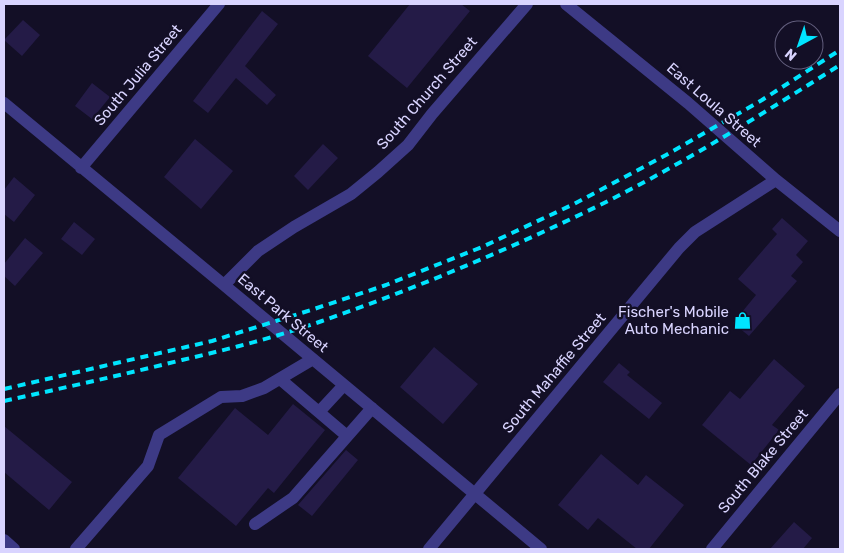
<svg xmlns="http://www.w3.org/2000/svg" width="844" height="553" font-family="Rubik,sans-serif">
<rect width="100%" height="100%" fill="#130f26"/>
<!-- building -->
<path fill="#241b47" d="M 410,4 L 461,4 L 470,11 L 407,88 L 368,56 Z
M 262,11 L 278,24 L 245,66 L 276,95 L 267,105 L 236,78 L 208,113 L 193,101 Z
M 23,20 L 40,35 L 22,56 L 4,40 Z
M 92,83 L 110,97 L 92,119 L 75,106 Z
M 195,139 L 233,171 L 201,209 L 164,177 Z
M 323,144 L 338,158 L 308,190 L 294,176 Z
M 14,177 L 35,195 L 14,222 L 4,214 L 4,190 Z
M 782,218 L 808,241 L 796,255 L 803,262 L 791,276 L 797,281 L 749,336 L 733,323 L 756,295 L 738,279 L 777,234 L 772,229 Z
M 74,222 L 95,239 L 82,255 L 61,239 Z
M 25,238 L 43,253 L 15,286 L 4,276 L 4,264 Z
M 434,347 L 478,384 L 443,424 L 400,387 Z
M 774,359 L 805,386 L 772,425 L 779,430 L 751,465 L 702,425 L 730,391 L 740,399 Z
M 619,363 L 630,372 L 627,375 L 662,403 L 649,419 L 603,382 Z
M 293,404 L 325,430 L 274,493 L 268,488 L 236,526 L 178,478 L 235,408 L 268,435 Z
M 4,426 L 72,482 L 49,510 L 4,472 Z
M 346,450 L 358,460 L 312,516 L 298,505 Z
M 601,454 L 638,485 L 646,475 L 684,505 L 649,549 L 637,549 L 598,518 L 588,530 L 558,505 Z
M 794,522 L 812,538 L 803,549 L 770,549 Z"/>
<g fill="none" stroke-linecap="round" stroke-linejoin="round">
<!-- minor -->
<path stroke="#3d3a85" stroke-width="12" d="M 566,4 L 688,103 L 776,180 L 840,231
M 4,103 L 224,285 L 541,549
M 81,168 L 219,4
M 224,285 L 258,251 L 294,227 L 351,194 L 378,172 L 408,145 L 432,114 L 527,4
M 280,379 L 347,436
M 319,412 L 344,385
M 255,524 L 293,498 L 372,408
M 4,540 L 14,549
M 76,549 L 148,466 L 159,435 L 221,397 L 242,396 L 264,388 L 313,359
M 429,549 L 679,248 L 695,232 L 776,180
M 712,549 L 840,394"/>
<!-- rail -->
<path stroke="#00e5ff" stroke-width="4" stroke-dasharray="8 6" stroke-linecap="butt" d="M 4,389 L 212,341 L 311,310 L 386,285 L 482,247 L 574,204 L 666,155 L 762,100 L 840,50
M 4,401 C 63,388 122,375 182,360 C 229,349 277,337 322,321 C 408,291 493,256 575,217 C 667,174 754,119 840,65"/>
</g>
<!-- icons -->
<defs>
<symbol id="shop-bare" viewBox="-9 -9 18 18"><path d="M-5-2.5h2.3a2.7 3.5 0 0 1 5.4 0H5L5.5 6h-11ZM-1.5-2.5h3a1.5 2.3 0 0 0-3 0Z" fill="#00e5ff" stroke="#130f26" stroke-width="2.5" paint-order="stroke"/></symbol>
</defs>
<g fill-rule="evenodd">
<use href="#shop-bare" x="730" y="308" width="25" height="25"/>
</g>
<g text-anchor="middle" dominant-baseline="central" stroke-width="5" stroke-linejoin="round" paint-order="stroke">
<!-- street labels -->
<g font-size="15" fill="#d9d4ff" stroke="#130f26">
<text transform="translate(138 75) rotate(-50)">South Julia Street</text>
<text transform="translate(427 93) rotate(-49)">South Church Street</text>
<text transform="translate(714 105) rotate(41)">East Loula Street</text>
<text transform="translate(283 313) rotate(40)">East Park Street</text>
<text transform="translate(554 373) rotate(-50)">South Mahaffie Street</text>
<text transform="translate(763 461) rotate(-50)">South Blake Street</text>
</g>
<!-- poi labels -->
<g font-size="15" fill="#d9d4ff" stroke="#130f26" text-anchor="end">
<text x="729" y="312">Fischer's Mobile<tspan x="729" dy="17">Auto Mechanic</tspan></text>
</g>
</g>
<!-- border -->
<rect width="844" height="553" fill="none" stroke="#d9d4ff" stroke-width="10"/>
<!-- north arrow -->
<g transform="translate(799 45) rotate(220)"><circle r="24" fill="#130f26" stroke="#625e7d"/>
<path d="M0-4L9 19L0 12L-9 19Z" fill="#00e5ff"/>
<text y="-8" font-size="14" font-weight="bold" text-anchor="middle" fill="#d9d4ff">N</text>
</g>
</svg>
